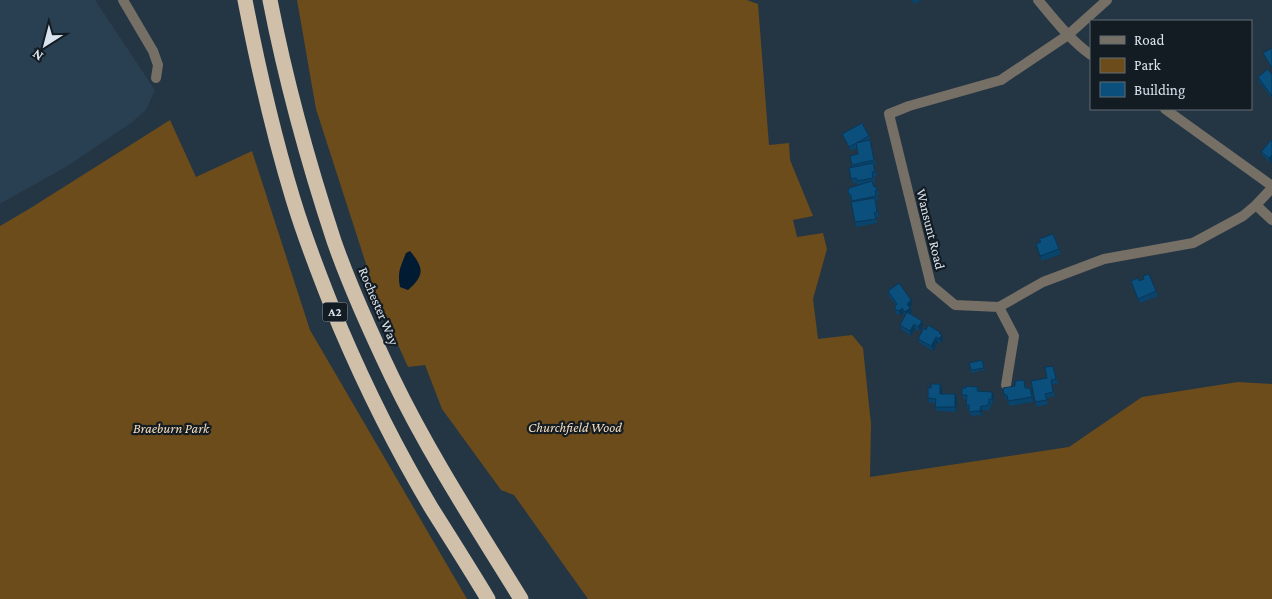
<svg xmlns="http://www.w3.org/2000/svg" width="1272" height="599" font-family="'Crimson Pro',serif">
<rect width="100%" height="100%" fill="#243544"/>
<!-- built -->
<path fill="#293f52" d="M 0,0 L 95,0 L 155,90 L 146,110 L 131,123 L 69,165 L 0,204 Z"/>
<!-- green -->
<path fill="#6c4c1b" d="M 297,0 L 747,0 L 758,4 L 769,145 L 789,143 L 790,160 L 813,216 L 793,220 L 797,237 L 823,233 L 827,249 L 813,299 L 818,339 L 852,335 L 863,348 L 871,424 L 870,477 L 1069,447 L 1142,397 L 1238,382 L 1272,384 L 1272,599 L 588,599 L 514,495 L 501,490 L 442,409 L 425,365 L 408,367 L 377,298 L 316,109 Z
M 170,120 L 196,177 L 252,151 L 310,330 L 467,599 L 0,599 L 0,226 L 29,209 Z"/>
<!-- water -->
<path fill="#001b32" d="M 410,251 C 424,268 425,275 408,290 L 400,287 C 397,272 401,266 406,253 Z"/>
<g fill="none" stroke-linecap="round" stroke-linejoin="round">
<!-- street -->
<path stroke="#756f66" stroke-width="10" d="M 123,0 L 153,51 L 158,65 L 156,78
M 1038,0 C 1054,19 1070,40 1091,55
M 1107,0 L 1068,35 L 1001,80 L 909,106 L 889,114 L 931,285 L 955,305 L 999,307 L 1043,282 L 1104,259 L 1193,243 L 1243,216 L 1256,205 L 1272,188
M 1165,109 L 1272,186
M 1256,205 L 1272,220
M 999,307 L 1014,336 L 1006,385"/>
<!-- highway -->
<path stroke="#d0c0aa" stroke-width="15" d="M 245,0 C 258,67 273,133 293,199 C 306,242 323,285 340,327 C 366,388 398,452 432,509 C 451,539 470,569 488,599
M 270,0 C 286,82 308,162 334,241 C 350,287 371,333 392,377 C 429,454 476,526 521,599"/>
</g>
<!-- wall -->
<path fill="#09446c" d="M 912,0 L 921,0 L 914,4 Z
M 1272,75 L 1272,98 L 1259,82 L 1258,77 Z
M 842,134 L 869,136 L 876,165 L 874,165 L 877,176 L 874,177 L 875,183 L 873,183 L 874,187 L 876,186 L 879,195 L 877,195 L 878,200 L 876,201 L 879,217 L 876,217 L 877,223 L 856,227 L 855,222 L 852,202 L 848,193 L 858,185 L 857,183 L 853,183 L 851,179 L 852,167 L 852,165 L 858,154 L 857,148 L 851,151 Z
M 1271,140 L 1271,163 L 1263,156 L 1261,152 Z
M 1053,234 L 1061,254 L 1042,261 L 1036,244 L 1041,242 Z
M 1149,274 L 1158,296 L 1140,303 L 1131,281 L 1139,281 L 1144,279 Z
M 888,291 L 913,304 L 910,307 L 912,312 L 910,314 L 922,321 L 923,325 L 920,331 L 915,329 L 911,336 L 901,329 L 900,325 L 906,315 L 904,313 L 900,315 L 896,314 L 895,309 L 896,305 L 889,296 Z
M 926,330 L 940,332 L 943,339 L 941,343 L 938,342 L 933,351 L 920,343 L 918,339 Z
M 983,362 L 985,370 L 971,373 L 969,363 Z
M 1053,366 L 1058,383 L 1052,385 L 1055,396 L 1047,398 L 1048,404 L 1037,407 L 1035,402 Z
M 940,384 L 942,388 L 942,394 L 957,399 L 956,412 L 937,411 L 935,407 L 935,403 L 929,403 L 928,398 L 931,388 Z
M 1026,384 L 1026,388 L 1032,392 L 1033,402 L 1009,406 L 1008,399 L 1006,400 L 1004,395 Z
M 978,387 L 979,391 L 992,392 L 994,396 L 993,404 L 991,404 L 991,408 L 989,408 L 989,411 L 982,410 L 982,416 L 976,415 L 973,417 L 970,414 L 966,405 L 967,399 L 964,399 L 962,395 L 966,388 Z"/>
<!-- shaded-wall -->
<path fill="#083758" d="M 1272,155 L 1272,161 L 1271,163 L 1269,158 Z
M 911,300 L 913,304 L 908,308 L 907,304 Z
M 902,308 L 904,313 L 900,315 L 899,311 Z
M 910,308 L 912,312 L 907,316 L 905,312 Z
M 922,321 L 923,325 L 920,331 L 918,327 Z
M 914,324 L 915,329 L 911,336 L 910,331 Z
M 940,332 L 943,339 L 941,343 L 939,339 L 939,333 Z
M 936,337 L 938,342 L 933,351 L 931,346 Z
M 940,384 L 942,388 L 942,398 L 940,394 Z
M 992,392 L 994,396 L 993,404 L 992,399 Z
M 955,394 L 957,399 L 956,412 L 955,407 Z
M 981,406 L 982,410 L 982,416 L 980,411 Z"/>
<!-- building -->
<path fill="#0b4f7d" stroke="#083758" d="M 1272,48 L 1272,68 L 1263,53 Z
M 1268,69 L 1272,75 L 1272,96 L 1258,77 Z
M 862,123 L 869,136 L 849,147 L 842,134 Z
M 870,140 L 874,160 L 852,165 L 850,156 L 858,154 L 856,143 Z
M 1271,140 L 1272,141 L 1272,155 L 1269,158 L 1261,152 Z
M 873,163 L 875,172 L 872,172 L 873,178 L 857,181 L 856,178 L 851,179 L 849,168 Z
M 872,181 L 874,187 L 876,186 L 877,190 L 875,191 L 876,196 L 852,201 L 851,195 L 848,193 L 848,190 L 849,188 Z
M 875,198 L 877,212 L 874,213 L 876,219 L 855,222 L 851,202 Z
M 1053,234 L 1059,249 L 1040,256 L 1036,244 L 1041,242 L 1039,239 Z
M 1149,274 L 1156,291 L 1138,299 L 1131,281 L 1138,278 L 1139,281 L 1144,279 L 1143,276 Z
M 899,283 L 911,300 L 907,304 L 910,308 L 905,312 L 902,308 L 899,311 L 895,309 L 895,306 L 897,304 L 888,291 Z
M 907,312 L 922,321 L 918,327 L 914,324 L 910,331 L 900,325 Z
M 928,325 L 940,332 L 939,333 L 942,335 L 939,339 L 936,337 L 931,346 L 918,339 L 924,328 L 926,330 Z
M 982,360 L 984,368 L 971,370 L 969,363 Z
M 1053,366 L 1056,379 L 1051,380 L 1053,392 L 1045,394 L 1047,400 L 1035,402 L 1031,381 L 1047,378 L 1045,367 Z
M 1024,380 L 1025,388 L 1030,388 L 1032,397 L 1008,401 L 1007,395 L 1004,395 L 1003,388 L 1015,386 L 1015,381 Z
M 931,384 L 940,384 L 940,394 L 955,394 L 955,407 L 935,407 L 936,399 L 928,398 L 928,388 L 931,388 Z
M 966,386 L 978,387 L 977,391 L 992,392 L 992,399 L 989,399 L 989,404 L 988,404 L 987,406 L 981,406 L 980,411 L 975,411 L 971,412 L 969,410 L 969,405 L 966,405 L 967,395 L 962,395 L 962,388 L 966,388 Z"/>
<g text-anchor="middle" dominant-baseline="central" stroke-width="4.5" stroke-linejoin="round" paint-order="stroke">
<!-- shield labels -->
<rect fill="#141c23" stroke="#9fa8b1" stroke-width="1" x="322.5" y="302.5" width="25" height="19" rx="4"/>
<g font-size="12" font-weight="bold" fill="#dae4ee">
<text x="335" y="312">A2</text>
</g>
<!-- street labels -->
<g font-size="14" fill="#dae4ee" stroke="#141c23">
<text transform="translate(931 229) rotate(76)">Wansunt Road</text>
<text transform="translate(379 306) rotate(67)">Rochester Way</text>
</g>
<!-- park labels -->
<g font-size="14" font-style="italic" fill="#f5ddbc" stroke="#141c23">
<text x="575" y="427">Churchfield Wood</text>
<text x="171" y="428">Braeburn Park</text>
</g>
</g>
<!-- legend -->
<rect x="1090" y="20" width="162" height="90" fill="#141c23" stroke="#636c74"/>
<rect x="1100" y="36" width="25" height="8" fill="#756f66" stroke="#636c74"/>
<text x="1134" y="45" font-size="15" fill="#dae4ee">Road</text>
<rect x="1100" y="58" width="25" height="15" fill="#6c4c1b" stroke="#636c74"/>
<text x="1134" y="70" font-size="15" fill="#dae4ee">Park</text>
<rect x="1100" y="82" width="25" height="15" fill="#0b4f7d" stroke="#636c74"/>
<text x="1134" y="95" font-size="15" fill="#dae4ee">Building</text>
<!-- north arrow -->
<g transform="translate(45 45) rotate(216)" stroke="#141c23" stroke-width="4" paint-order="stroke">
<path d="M0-4L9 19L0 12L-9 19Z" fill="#dae4ee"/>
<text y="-8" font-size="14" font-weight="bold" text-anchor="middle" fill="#dae4ee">N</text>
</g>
</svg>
